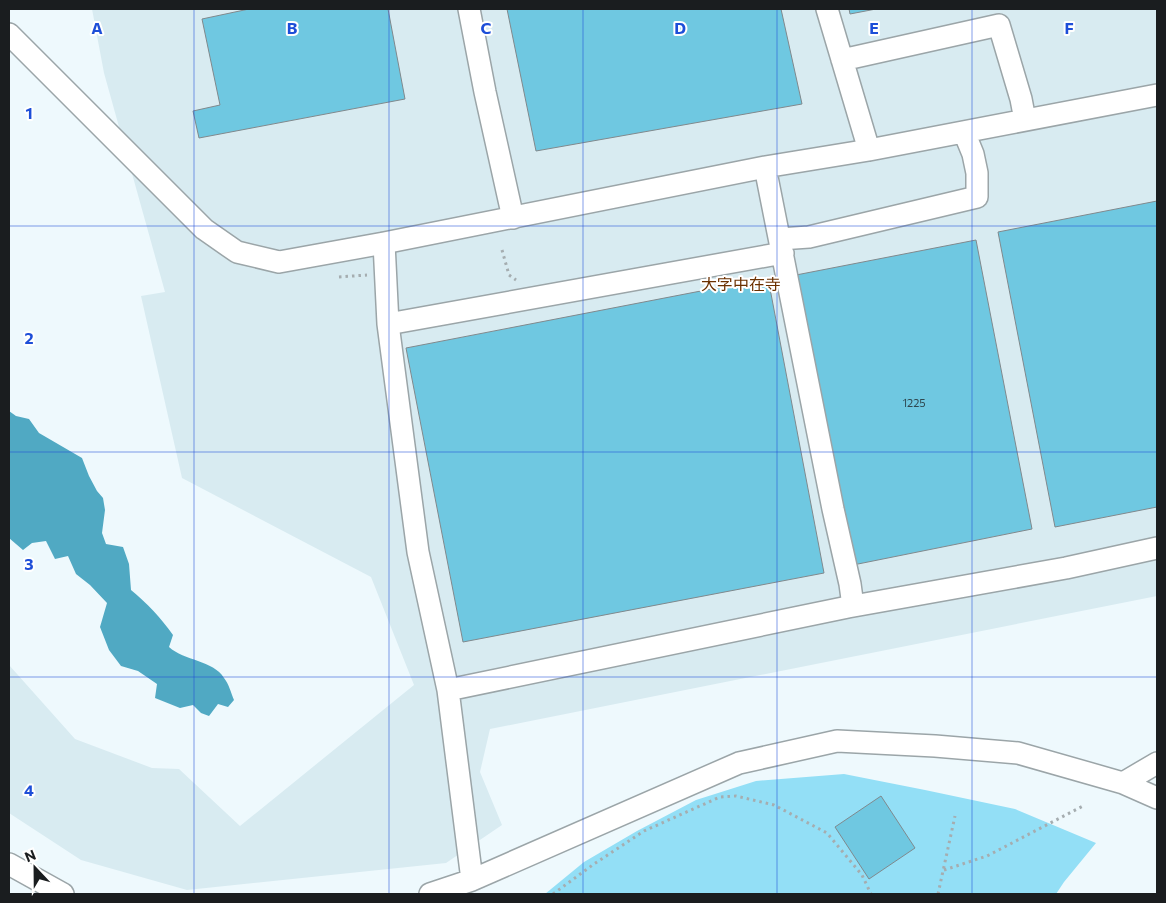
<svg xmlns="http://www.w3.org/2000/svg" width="1166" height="903" font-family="Commissioner,'Noto Sans JP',sans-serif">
<rect width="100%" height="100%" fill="#eef9fd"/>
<!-- built -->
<path fill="#d8ebf1" d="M 92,9 L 1157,9 L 1157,596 L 490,729 L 480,772 L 502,825 L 446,863 L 187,890 L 81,860 L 9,813 L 9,665 L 75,739 L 152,768 L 179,769 L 240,826 L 414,685 L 371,577 L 182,478 L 141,296 L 165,292 L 104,73 Z"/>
<!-- green -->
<path fill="#93dff6" d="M 844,774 L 925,790 L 1015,809 L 1096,843 L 1064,882 L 1056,894 L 545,894 L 584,862 L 637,831 L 696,800 L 756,781 Z"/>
<!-- water -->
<path fill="#50a9c3" d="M 9,411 L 16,416 L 29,419 L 39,433 L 82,458 L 89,476 L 97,491 L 103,498 L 105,510 L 102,533 L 106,544 L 123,547 L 129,564 L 131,590 C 147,603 161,618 173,635 L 169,647 C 184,661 213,660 224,678 C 229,684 231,693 234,700 L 228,707 L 218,704 L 209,716 L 201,713 L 193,705 L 180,708 L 155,698 L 157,684 L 138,671 L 121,666 L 109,650 L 100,627 L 107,603 L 90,585 L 76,574 L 68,556 L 55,559 L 46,541 L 32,543 L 23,550 L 9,538 Z"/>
<!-- building -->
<path fill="#6fc8e1" stroke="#80898d" d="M 249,9 L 388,9 L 405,99 L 199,138 L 193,111 L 220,105 L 202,19 Z
M 507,9 L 781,9 L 802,104 L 536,151 Z
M 849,9 L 876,9 L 850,14 Z
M 1157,201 L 1157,507 L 1055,527 L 998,232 Z
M 976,240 L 1032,529 L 853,565 L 796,275 Z
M 768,278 L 824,573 L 463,642 L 406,348 Z
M 881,796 L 915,848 L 869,879 L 835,827 Z"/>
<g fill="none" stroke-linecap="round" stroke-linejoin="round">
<defs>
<path id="minor" d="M 469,9 L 485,92 L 513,218
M 827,9 L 869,150
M 9,34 L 204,229 L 237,252 L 279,262 L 384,243 L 765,167 L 869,150 L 1157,95
M 842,60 L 999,25 L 1021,99 L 1025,120
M 765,167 L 833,509 L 850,584 L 853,606
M 780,239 L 809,237 L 977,197 L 977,173 L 973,154 L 964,132
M 384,243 L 388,324 L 418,552 L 448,690 L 472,880
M 388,324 L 783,253
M 448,690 L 848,607 L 1066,568 L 1157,548
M 1123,783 L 1157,763
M 9,864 L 63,894
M 430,894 L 472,880 L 739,763 L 837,741 L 935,746 L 1018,753 L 1123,783 L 1157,798"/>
</defs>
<!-- minor casing -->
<use href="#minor" stroke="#9ba5a8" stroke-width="24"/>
<!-- path -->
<path stroke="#a5adb0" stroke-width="3" stroke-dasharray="2.5 4" stroke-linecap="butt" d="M 502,250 L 509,275 L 516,280
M 339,277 L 367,275
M 944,870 L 987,856 L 1083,806
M 553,894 L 594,864 L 644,831 L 720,797 L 736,796 L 774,805 L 827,833 L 862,875 L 871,894
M 938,894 L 955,816"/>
<!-- minor -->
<use href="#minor" stroke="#fff" stroke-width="21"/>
</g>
<!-- grid -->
<path fill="none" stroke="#1d4ed8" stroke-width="1" stroke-opacity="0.55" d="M 194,9 L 194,894M 389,9 L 389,894M 583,9 L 583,894M 777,9 L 777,894M 972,9 L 972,894M 9,226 L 1157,226M 9,452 L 1157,452M 9,677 L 1157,677"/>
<g text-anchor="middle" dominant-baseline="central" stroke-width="4" stroke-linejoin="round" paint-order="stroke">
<!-- number labels -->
<g font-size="11" fill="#2f4850">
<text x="914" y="402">1225</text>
</g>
<!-- quarter labels -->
<g font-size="16" fill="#6b3000" stroke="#fff">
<text x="741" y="283">大字中在寺</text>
</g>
</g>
<g font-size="16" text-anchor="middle" font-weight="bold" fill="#1d4ed8" stroke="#fff" stroke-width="4" stroke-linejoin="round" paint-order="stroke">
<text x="97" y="34">A</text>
<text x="292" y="34">B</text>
<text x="486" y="34">C</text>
<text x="680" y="34">D</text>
<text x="874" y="34">E</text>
<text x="1069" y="34">F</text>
<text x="29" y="119">1</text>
<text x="29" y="344">2</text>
<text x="29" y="570">3</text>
<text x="29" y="796">4</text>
</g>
<!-- border -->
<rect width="1166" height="903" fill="none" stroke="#1a1d1f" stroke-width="20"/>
<!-- north arrow -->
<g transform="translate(35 868) rotate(338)" stroke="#ffffff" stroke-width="4" paint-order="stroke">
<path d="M0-4L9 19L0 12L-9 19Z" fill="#1a1d1f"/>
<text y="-8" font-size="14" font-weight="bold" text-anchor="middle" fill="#1a1d1f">N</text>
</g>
</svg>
